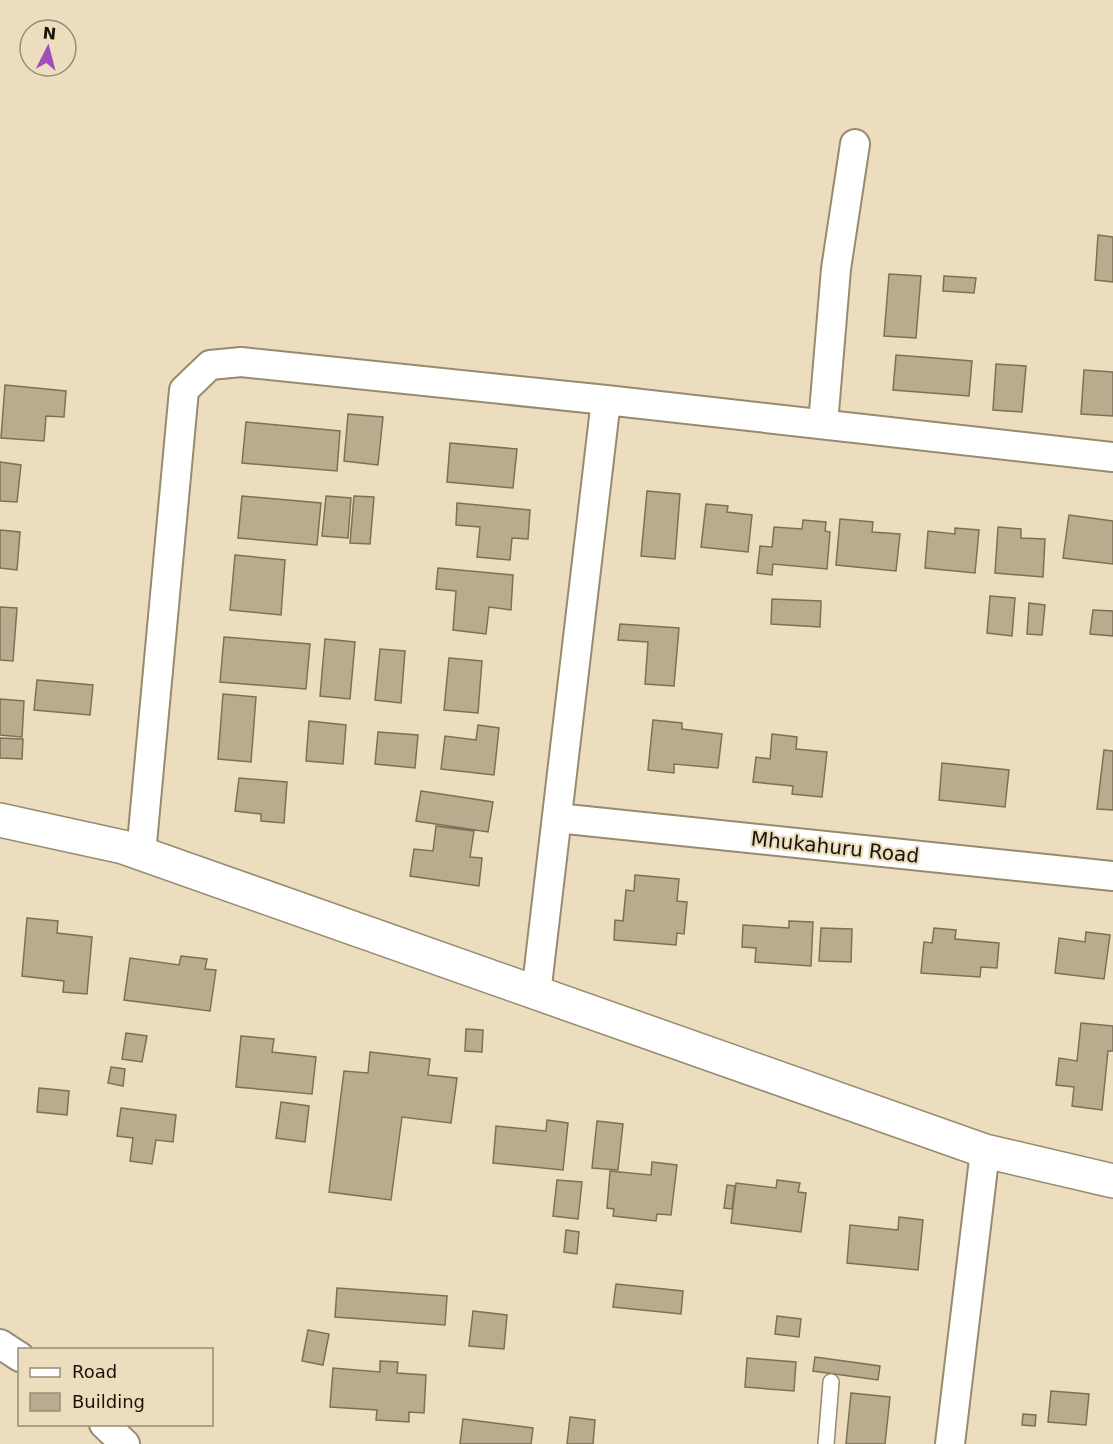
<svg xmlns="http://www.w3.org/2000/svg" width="1113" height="1444" font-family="'DejaVu Sans',sans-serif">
<rect width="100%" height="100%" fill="#ebddbe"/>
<!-- building -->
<path fill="#baab8e" stroke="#7e7055" stroke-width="1.5" d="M 1098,235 L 1113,237 L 1113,282 L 1095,280 Z
M 889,274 L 921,276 L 916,338 L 884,336 Z
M 944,276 L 976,278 L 974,293 L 943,291 Z
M 896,355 L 972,361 L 969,396 L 893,390 Z
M 996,364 L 1026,366 L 1022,412 L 993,410 Z
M 1084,370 L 1113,372 L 1113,416 L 1081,414 Z
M 5,385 L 66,391 L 64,417 L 46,416 L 44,441 L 1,438 Z
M 348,414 L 383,417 L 378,465 L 344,461 Z
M 246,422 L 340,431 L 337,471 L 242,463 Z
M 450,443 L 517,449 L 513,488 L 447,482 Z
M 0,462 L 21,465 L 17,502 L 0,501 Z
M 647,491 L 680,494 L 675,559 L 641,556 Z
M 242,496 L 321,503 L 317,545 L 238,538 Z
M 326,496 L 351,498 L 348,538 L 322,536 Z
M 354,496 L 374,497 L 370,544 L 350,543 Z
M 457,503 L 530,510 L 528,539 L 512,538 L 510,560 L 477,557 L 480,527 L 456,525 Z
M 706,504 L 728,506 L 727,512 L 752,515 L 748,552 L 701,547 Z
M 1069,515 L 1113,521 L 1113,564 L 1063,558 Z
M 840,519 L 873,522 L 872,532 L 900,534 L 896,571 L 836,565 Z
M 803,520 L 826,522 L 825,531 L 830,532 L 827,569 L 773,564 L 772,575 L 757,573 L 760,546 L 772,547 L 774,527 L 802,529 Z
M 998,527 L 1021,529 L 1021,538 L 1045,539 L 1043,577 L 995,573 Z
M 955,528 L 979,530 L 975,573 L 925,568 L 928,531 L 955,534 Z
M 0,530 L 20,532 L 17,570 L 0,568 Z
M 235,555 L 285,560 L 281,615 L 230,610 Z
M 438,568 L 513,575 L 511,610 L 489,607 L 486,634 L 453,630 L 456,591 L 436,589 Z
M 990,596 L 1015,598 L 1012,636 L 987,633 Z
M 772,599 L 821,601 L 820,627 L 771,624 Z
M 1029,603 L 1045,605 L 1042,635 L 1027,634 Z
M 0,607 L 17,608 L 13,661 L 0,660 Z
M 1093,610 L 1113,611 L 1113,636 L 1090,634 Z
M 620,624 L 679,628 L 674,686 L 645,684 L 648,642 L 618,640 Z
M 224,637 L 310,644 L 306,689 L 220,682 Z
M 325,639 L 355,642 L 350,699 L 320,696 Z
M 380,649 L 405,651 L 401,703 L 375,700 Z
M 449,658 L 482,661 L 478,713 L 444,710 Z
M 37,680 L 93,685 L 90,715 L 34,710 Z
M 223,694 L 256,697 L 251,762 L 218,759 Z
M 0,699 L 24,701 L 22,737 L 0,735 Z
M 653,720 L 682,723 L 682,729 L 722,734 L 718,768 L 674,764 L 674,773 L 648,770 Z
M 309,721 L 346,725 L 343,764 L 306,761 Z
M 478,725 L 499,728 L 494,775 L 441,769 L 445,736 L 476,740 Z
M 378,732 L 418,735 L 415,768 L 375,764 Z
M 772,734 L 797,737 L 796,749 L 827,752 L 822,797 L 792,794 L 793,786 L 753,782 L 756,757 L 770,759 Z
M 0,738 L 23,739 L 22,759 L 0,758 Z
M 1104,750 L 1113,751 L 1113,810 L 1097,809 Z
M 942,763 L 1009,770 L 1005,807 L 939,800 Z
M 239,778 L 287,782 L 284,823 L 261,821 L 261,814 L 235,811 Z
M 421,791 L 493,802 L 488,832 L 416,821 Z
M 436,826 L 474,831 L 470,857 L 482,858 L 479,886 L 410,876 L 414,849 L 433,851 Z
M 635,875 L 679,879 L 677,901 L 687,902 L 684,934 L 677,933 L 676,945 L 614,940 L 615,920 L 623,921 L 626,890 L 634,891 Z
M 27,918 L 58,921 L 57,933 L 92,937 L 87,994 L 63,992 L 64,981 L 22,976 Z
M 789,921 L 813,922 L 811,966 L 755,962 L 756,948 L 742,947 L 743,925 L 789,928 Z
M 821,928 L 852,929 L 851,962 L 819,961 Z
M 934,928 L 956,930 L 955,939 L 999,943 L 997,968 L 981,967 L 980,977 L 921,973 L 924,942 L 932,943 Z
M 1086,932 L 1110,935 L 1104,979 L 1055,973 L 1059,938 L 1085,942 Z
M 181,956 L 207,959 L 205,969 L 216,970 L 210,1011 L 124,1000 L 130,958 L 179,965 Z
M 1081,1023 L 1113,1026 L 1113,1051 L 1108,1051 L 1102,1110 L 1072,1106 L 1074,1087 L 1056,1085 L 1059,1058 L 1077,1061 Z
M 466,1029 L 483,1030 L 482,1052 L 465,1051 Z
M 126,1033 L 147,1036 L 142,1062 L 122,1059 Z
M 241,1036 L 274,1039 L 272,1052 L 316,1057 L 312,1094 L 236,1087 Z
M 370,1052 L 430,1059 L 428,1075 L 457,1078 L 451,1123 L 402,1117 L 391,1200 L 329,1192 L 344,1071 L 368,1073 Z
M 111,1067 L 125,1069 L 123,1086 L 108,1083 Z
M 39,1088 L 69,1091 L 67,1115 L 37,1112 Z
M 281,1102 L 309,1106 L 305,1142 L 276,1138 Z
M 121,1108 L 176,1115 L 173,1142 L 156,1140 L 152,1164 L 130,1161 L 133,1138 L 117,1136 Z
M 547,1120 L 568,1123 L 563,1170 L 493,1163 L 496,1126 L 546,1131 Z
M 597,1121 L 623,1124 L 618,1170 L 592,1168 Z
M 652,1162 L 677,1165 L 671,1215 L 657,1214 L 656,1221 L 613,1216 L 614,1209 L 607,1208 L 610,1171 L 651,1175 Z
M 557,1180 L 582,1182 L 578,1219 L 553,1216 Z
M 777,1180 L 800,1183 L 798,1192 L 806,1193 L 801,1232 L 731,1223 L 736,1183 L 776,1188 Z
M 727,1185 L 735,1186 L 732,1209 L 724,1208 Z
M 899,1217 L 923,1220 L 918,1270 L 847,1263 L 850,1225 L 898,1230 Z
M 566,1230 L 579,1232 L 577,1254 L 564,1252 Z
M 616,1284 L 683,1291 L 681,1314 L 613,1307 Z
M 337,1288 L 447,1296 L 445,1325 L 335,1317 Z
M 473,1311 L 507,1315 L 504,1349 L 469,1346 Z
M 777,1316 L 801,1319 L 799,1337 L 775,1334 Z
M 308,1330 L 329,1334 L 323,1365 L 302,1361 Z
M 815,1357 L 880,1366 L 878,1380 L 813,1371 Z
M 747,1358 L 796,1362 L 794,1391 L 745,1387 Z
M 380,1361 L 398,1362 L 397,1373 L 426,1375 L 424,1413 L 409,1412 L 409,1422 L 376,1420 L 377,1410 L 330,1407 L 333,1368 L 380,1372 Z
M 1051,1391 L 1089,1394 L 1086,1425 L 1048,1422 Z
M 851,1393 L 890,1397 L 885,1444 L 846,1444 Z
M 1023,1414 L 1036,1415 L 1035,1426 L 1022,1425 Z
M 570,1417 L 595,1420 L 593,1444 L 567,1444 Z
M 463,1419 L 533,1428 L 531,1444 L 460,1444 Z"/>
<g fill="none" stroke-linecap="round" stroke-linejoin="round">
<defs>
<path id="lane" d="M 826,1444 L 831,1382"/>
<path id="street" d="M 823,424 L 836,269 L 855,144
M 557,818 L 1113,876
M 141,854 L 184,390 L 210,365 L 241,362 L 606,400
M 536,994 L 606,400 L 1113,457
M 0,1344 L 20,1357
M 104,1424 L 125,1444
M 950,1444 L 985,1151"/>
<path id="secondary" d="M 0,820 L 123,847 L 985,1151 L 1113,1181"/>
</defs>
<!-- lane casing -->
<use href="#lane" stroke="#978a6e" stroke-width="18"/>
<!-- street casing -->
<use href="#street" stroke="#978a6e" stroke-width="32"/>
<!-- secondary casing -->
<use href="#secondary" stroke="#978a6e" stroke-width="36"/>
<!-- lane -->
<use href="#lane" stroke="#fff" stroke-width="15"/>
<!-- street -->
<use href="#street" stroke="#fff" stroke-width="28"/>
<!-- secondary -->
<use href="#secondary" stroke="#fff" stroke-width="33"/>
</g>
<g text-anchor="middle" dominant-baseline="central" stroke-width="4.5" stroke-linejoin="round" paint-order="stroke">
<!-- street labels -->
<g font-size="20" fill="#191409" stroke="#ebddbe">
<text transform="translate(835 847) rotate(6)">Mhukahuru Road</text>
</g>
</g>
<!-- legend -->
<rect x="18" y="1348" width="195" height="78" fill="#ebddbe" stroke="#978d76" stroke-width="1.5"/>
<rect x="30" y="1368" width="30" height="9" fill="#ffffff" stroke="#978d76" stroke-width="1.5"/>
<text x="72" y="1378" font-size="18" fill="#191409">Road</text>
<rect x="30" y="1393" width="30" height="18" fill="#baab8e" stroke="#978d76" stroke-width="1.5"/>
<text x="72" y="1408" font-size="18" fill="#191409">Building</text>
<!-- north arrow -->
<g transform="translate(48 48) rotate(6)"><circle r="28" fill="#ebddbe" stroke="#978d76" stroke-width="1.5"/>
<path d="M0-4.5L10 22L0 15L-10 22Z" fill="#a34dba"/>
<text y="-9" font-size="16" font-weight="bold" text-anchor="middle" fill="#191409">N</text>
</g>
</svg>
